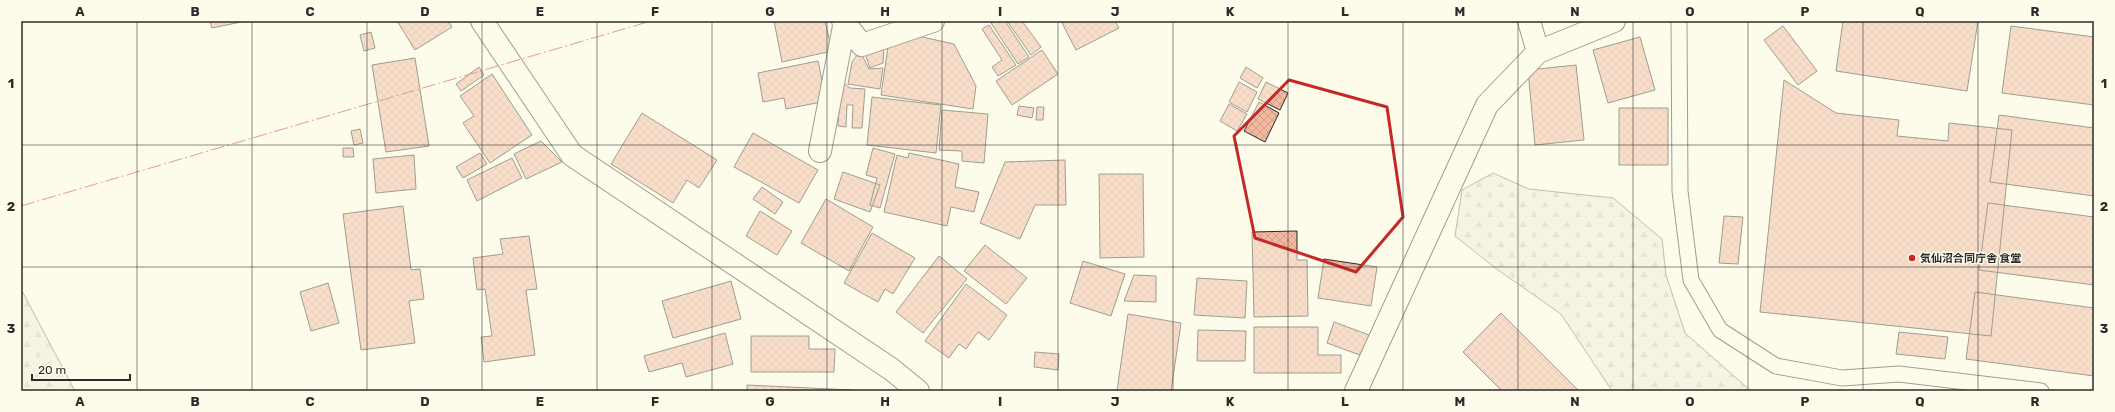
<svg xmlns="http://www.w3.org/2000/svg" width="2115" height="412" font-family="Rubik,'Noto Sans JP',sans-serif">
<defs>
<pattern id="forest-firs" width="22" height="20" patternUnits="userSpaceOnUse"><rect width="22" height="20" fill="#ecebdb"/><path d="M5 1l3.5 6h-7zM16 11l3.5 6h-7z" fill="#cbcabc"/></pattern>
<pattern id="building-cross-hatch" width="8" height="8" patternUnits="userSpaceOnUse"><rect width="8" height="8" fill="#f2b8a0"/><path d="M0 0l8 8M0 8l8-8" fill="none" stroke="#d09e8a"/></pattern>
</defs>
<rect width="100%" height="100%" fill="#fdfbea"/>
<!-- forest -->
<path fill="url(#forest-firs)" stroke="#74746e" d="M 1493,173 L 1529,189 L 1613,198 L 1662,239 L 1666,275 L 1685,333 L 1751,391 L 1612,391 L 1561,314 L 1498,270 L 1455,236 L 1462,190 Z
M 21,289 L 75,391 L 21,391 Z"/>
<!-- building -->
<path fill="url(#building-cross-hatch)" stroke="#2b2b2b" d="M 210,21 L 246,21 L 212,28 Z
M 397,21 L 448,21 L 452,27 L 415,50 Z
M 774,21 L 825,21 L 832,51 L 782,62 Z
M 994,21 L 1005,21 L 1029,57 L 1018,64 L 991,23 Z
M 1007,21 L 1022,21 L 1041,47 L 1031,55 Z
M 1061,21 L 1115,21 L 1119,28 L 1076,50 Z
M 1843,21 L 1978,21 L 1967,91 L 1836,71 Z
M 989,25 L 1016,65 L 998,76 L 992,67 L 1002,60 L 982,29 Z
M 1783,26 L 1817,71 L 1798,85 L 1764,40 Z
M 2011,26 L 2094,37 L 2094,105 L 2002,93 Z
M 371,32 L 375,48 L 364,51 L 360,35 Z
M 913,35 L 954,44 L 976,86 L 973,109 L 881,95 L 889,40 Z
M 1640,37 L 1655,90 L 1608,103 L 1593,50 Z
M 884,47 L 883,63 L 870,68 L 865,53 Z
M 1042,50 L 1058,74 L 1012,105 L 996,81 Z
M 860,51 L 869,69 L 883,68 L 880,89 L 848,84 L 852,62 Z
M 415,58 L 429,146 L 386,152 L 372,65 Z
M 818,61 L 826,101 L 786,109 L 784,98 L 763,102 L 758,73 Z
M 1576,65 L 1584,140 L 1535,145 L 1528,70 Z
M 479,67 L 484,75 L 461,91 L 456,84 Z
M 1246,67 L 1263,78 L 1257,88 L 1240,78 Z
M 492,74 L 532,135 L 490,163 L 463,123 L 474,116 L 460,96 Z
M 1784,80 L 1836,113 L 1899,120 L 1897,136 L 1948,141 L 1949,123 L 2012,130 L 1991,336 L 1760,312 Z
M 1239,82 L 1257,92 L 1247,112 L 1229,102 Z
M 1266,82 L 1288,93 L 1280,110 L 1258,99 Z
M 844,83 L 850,88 L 865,89 L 862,128 L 852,128 L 853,105 L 847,105 L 846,127 L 838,126 L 840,88 Z
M 872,97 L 941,105 L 936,153 L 867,145 Z
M 1259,102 L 1279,113 L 1265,142 L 1244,131 Z
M 1229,104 L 1247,114 L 1237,131 L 1220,121 Z
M 1019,106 L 1034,108 L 1032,118 L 1017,115 Z
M 1037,107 L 1044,107 L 1043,120 L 1036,120 Z
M 1619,108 L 1668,108 L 1668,165 L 1619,165 Z
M 942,110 L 988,114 L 984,163 L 962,161 L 962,151 L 939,150 Z
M 642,113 L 717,160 L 699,188 L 687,180 L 673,203 L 611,164 Z
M 1999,115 L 2094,128 L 2094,196 L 1990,182 Z
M 360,129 L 363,143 L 354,145 L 351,131 Z
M 753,133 L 818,170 L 799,203 L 734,167 Z
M 541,141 L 562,162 L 526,179 L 514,154 Z
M 343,148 L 353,148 L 354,157 L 343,157 Z
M 873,148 L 895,154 L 880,208 L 870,205 L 877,178 L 866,175 Z
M 480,153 L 487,164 L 463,178 L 456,167 Z
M 909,153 L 959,164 L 955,187 L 979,192 L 974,212 L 951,207 L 947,226 L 884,212 L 897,155 L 908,158 Z
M 414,155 L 416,189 L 376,193 L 373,159 Z
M 512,158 L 522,178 L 477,201 L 467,180 Z
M 1065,160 L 1066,205 L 1035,205 L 1020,239 L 980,223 L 1005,162 Z
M 843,172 L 880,185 L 870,212 L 834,199 Z
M 1099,174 L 1143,174 L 1144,257 L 1100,258 Z
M 762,187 L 783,202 L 775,214 L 753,199 Z
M 826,199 L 873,227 L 849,271 L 801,243 Z
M 1988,203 L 2094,217 L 2094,285 L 1979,270 Z
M 403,206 L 411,270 L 420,269 L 424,299 L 409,301 L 415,343 L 361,350 L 343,214 Z
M 760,211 L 792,231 L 777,255 L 746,236 Z
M 1724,216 L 1743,217 L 1738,264 L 1719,263 Z
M 1297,231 L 1297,260 L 1307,260 L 1308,316 L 1254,317 L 1252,232 Z
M 872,233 L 915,258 L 893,294 L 885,289 L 878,302 L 844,283 Z
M 529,236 L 537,289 L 526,290 L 535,355 L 484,362 L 481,337 L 492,336 L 485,289 L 477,290 L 473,258 L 503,254 L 500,239 Z
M 985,245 L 1027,278 L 1006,304 L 964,271 Z
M 939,256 L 967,279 L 923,333 L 896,312 Z
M 1324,259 L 1377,267 L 1371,306 L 1318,298 Z
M 1083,261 L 1125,274 L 1111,316 L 1070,303 Z
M 1134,275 L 1156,276 L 1156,302 L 1124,301 Z
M 1197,278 L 1247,281 L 1245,318 L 1194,315 Z
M 731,281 L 741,319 L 673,338 L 662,301 Z
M 328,283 L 339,323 L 311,331 L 300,292 Z
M 966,284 L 1007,315 L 989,340 L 978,332 L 966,349 L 959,344 L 949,358 L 925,341 Z
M 1975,292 L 2094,308 L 2094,376 L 1966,359 Z
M 1501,313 L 1579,391 L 1502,391 L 1463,352 Z
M 1128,314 L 1181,323 L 1171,391 L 1117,391 Z
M 1334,322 L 1372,336 L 1365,357 L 1327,343 Z
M 1254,327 L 1318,327 L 1318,355 L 1341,355 L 1341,373 L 1254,373 Z
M 1198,330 L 1246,331 L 1245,361 L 1197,361 Z
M 1899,332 L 1948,337 L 1945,359 L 1896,354 Z
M 725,333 L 733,364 L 686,377 L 682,363 L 649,372 L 644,356 Z
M 751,336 L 809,336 L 809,349 L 835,349 L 834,372 L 751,372 Z
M 1035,352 L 1059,354 L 1058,370 L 1034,367 Z
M 747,385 L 852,390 L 852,391 L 747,391 Z"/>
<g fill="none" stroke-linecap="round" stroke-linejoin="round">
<defs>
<path id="lane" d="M 1679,21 L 1680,191 L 1691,280 L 1720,330 L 1776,366 L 1842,378 L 1899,374 L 2041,391"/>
<path id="street" d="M 482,21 L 572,155 L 891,369 L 918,391
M 843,21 L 862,45 L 933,21
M 1529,21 L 1538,52
M 820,151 L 845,21
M 1356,391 L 1487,105 L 1538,52 L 1614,21"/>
</defs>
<!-- lane casing -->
<use href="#lane" stroke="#2b2b2b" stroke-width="17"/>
<!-- street casing -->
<use href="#street" stroke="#2b2b2b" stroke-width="24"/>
<!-- lane -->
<use href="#lane" stroke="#fdfbea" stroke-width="15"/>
<!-- street -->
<use href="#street" stroke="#fdfbea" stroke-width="22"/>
<!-- power -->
<path stroke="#c62828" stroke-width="1" stroke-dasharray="14 3 2 3" stroke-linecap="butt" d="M 21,206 L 651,21"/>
</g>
<!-- marked area -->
<path d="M0 0H2115V412H0ZM 1289,80 L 1387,107 L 1403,217 L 1356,272 L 1255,238 L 1234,136 Z" fill="#fdfbea" fill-opacity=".55" fill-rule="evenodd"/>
<path fill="none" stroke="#c62828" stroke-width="3" stroke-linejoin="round" d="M 1289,80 L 1387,107 L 1403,217 L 1356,272 L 1255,238 L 1234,136 Z"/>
<!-- grid -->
<path fill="none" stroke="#2b2b2b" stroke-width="1" stroke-opacity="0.55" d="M 137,21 L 137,391M 252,21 L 252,391M 367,21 L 367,391M 482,21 L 482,391M 597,21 L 597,391M 712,21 L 712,391M 827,21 L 827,391M 942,21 L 942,391M 1058,21 L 1058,391M 1173,21 L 1173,391M 1288,21 L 1288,391M 1403,21 L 1403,391M 1518,21 L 1518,391M 1633,21 L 1633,391M 1748,21 L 1748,391M 1863,21 L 1863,391M 1978,21 L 1978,391M 21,145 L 2094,145M 21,267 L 2094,267"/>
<!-- markers -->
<circle fill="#c62828" stroke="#fdfbea" stroke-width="1.5" cx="1912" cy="258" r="4"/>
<g text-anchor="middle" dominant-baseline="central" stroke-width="3" stroke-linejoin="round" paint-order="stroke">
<!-- poi labels -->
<g font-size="11" font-weight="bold" fill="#2b2b2b" stroke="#fdfbea" text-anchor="start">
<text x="1920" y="258">気仙沼合同庁舎 食堂</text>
</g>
</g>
<!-- border -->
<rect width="2115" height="412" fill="none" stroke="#fdfbea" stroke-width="44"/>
<!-- scale -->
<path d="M32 374v6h98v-6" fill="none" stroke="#2b2b2b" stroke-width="2"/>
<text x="38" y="374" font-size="12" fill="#2b2b2b" stroke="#fdfbea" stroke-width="3" paint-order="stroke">20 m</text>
<rect x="22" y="22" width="2071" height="368" fill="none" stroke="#2b2b2b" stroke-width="1.5"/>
<g font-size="13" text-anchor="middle" font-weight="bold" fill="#2b2b2b">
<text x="80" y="16">A</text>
<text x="195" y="16">B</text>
<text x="310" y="16">C</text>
<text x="425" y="16">D</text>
<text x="540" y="16">E</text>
<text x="655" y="16">F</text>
<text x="770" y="16">G</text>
<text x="885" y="16">H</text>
<text x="1000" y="16">I</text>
<text x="1115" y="16">J</text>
<text x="1230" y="16">K</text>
<text x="1345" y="16">L</text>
<text x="1460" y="16">M</text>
<text x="1575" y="16">N</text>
<text x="1690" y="16">O</text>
<text x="1805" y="16">P</text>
<text x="1920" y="16">Q</text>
<text x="2035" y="16">R</text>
<text x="11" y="88">1</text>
<text x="2104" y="88">1</text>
<text x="11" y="211">2</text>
<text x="2104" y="211">2</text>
<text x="11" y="333">3</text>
<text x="2104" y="333">3</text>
<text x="80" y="406">A</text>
<text x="195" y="406">B</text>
<text x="310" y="406">C</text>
<text x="425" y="406">D</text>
<text x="540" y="406">E</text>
<text x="655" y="406">F</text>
<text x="770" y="406">G</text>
<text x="885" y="406">H</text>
<text x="1000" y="406">I</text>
<text x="1115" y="406">J</text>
<text x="1230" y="406">K</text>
<text x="1345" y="406">L</text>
<text x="1460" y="406">M</text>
<text x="1575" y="406">N</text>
<text x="1690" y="406">O</text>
<text x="1805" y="406">P</text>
<text x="1920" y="406">Q</text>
<text x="2035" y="406">R</text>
</g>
</svg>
